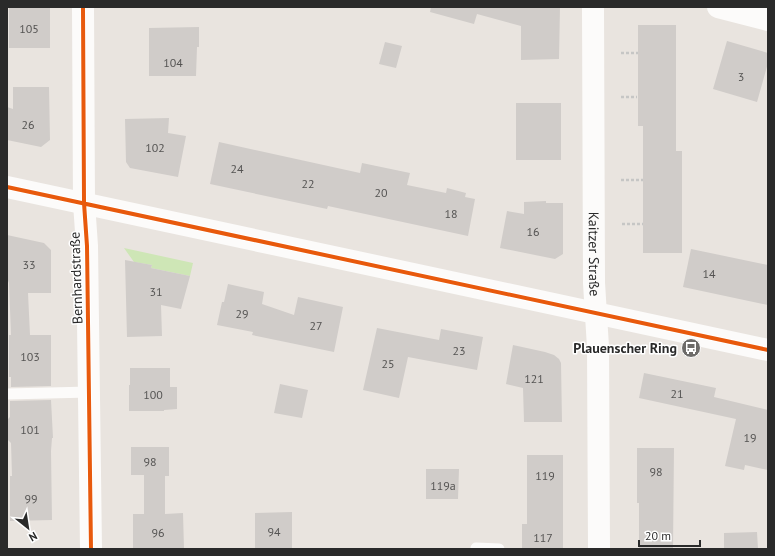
<svg xmlns="http://www.w3.org/2000/svg" width="775" height="556" font-family="'PT Sans',sans-serif">
<rect width="100%" height="100%" fill="#e9e4df"/>
<!-- green -->
<path fill="#cee6b6" d="M 124,248 L 193,263 L 190,276 L 151,268 L 152,265 L 134,262 Z"/>
<!-- building -->
<path fill="#d0ccc9" d="M 9,7 L 50,7 L 50,48 L 9,48 Z
M 431,7 L 560,7 L 559,59 L 521,60 L 521,26 L 477,14 L 474,24 L 430,12 Z
M 638,25 L 676,25 L 676,151 L 682,151 L 682,253 L 643,253 L 643,126 L 638,126 Z
M 199,27 L 199,47 L 197,47 L 196,76 L 149,76 L 149,28 Z
M 727,41 L 768,53 L 768,63 L 757,102 L 713,89 Z
M 385,42 L 402,46 L 396,68 L 379,64 Z
M 13,87 L 49,87 L 50,140 L 41,147 L 7,140 L 7,107 L 13,109 Z
M 516,103 L 561,103 L 561,160 L 516,160 Z
M 169,118 L 168,133 L 186,136 L 178,177 L 130,168 L 126,162 L 125,119 Z
M 219,142 L 360,173 L 362,163 L 410,173 L 407,185 L 446,193 L 447,188 L 466,193 L 465,197 L 475,199 L 468,236 L 328,206 L 327,209 L 210,184 Z
M 546,201 L 546,203 L 563,203 L 563,254 L 555,259 L 500,248 L 507,211 L 524,214 L 524,202 Z
M 7,235 L 44,243 L 51,250 L 51,293 L 28,293 L 30,335 L 51,335 L 51,386 L 11,387 L 11,377 L 9,377 L 9,335 L 11,335 L 9,283 L 7,278 Z
M 691,249 L 768,265 L 768,305 L 683,287 Z
M 125,260 L 152,265 L 151,268 L 190,276 L 181,309 L 161,305 L 162,336 L 127,337 Z
M 228,284 L 264,292 L 262,304 L 294,315 L 298,297 L 343,307 L 334,352 L 252,335 L 253,332 L 217,325 L 222,302 L 224,302 Z
M 377,328 L 439,340 L 441,329 L 483,337 L 477,370 L 408,357 L 399,398 L 363,390 Z
M 513,345 L 545,352 L 554,355 L 559,359 L 561,363 L 562,422 L 524,422 L 523,388 L 506,384 Z
M 130,368 L 170,368 L 170,387 L 177,387 L 177,409 L 164,410 L 164,411 L 129,411 L 129,385 L 130,385 Z
M 644,373 L 716,388 L 714,397 L 768,410 L 768,470 L 745,465 L 744,470 L 725,466 L 736,419 L 639,398 Z
M 280,384 L 308,390 L 302,418 L 274,413 Z
M 51,400 L 53,438 L 52,438 L 51,451 L 52,520 L 10,521 L 10,476 L 12,476 L 11,443 L 7,439 L 7,420 L 10,417 L 10,401 Z
M 131,447 L 169,447 L 169,476 L 165,476 L 165,514 L 183,513 L 184,549 L 133,549 L 133,514 L 144,514 L 144,475 L 131,475 Z
M 637,448 L 674,448 L 673,549 L 639,549 L 639,503 L 637,503 Z
M 527,455 L 563,455 L 563,549 L 522,549 L 522,524 L 527,524 Z
M 426,469 L 459,469 L 458,499 L 426,499 Z
M 292,512 L 292,549 L 255,549 L 255,513 Z
M 757,532 L 758,549 L 724,549 L 724,533 Z"/>
<g fill="none" stroke-linecap="round" stroke-linejoin="round">
<!-- path -->
<path stroke="#c6c6c5" stroke-width="2.5" stroke-dasharray="3 2" stroke-linecap="butt" d="M 621,53 L 638,53
M 621,97 L 637,97
M 621,180 L 643,180
M 622,224 L 643,224"/>
<!-- lane -->
<path stroke="#fcfbfa" stroke-width="11" d="M 7,394 L 90,392
M 476,548 L 499,549"/>
<!-- street -->
<g stroke="#fcfbfa" stroke-width="22">
<path d="M 83,7 L 84,203 L 87,246 L 91,549"/>
<path id="s1" d="M 593,7 L 594,283 L 598,347 L 599,549"/>
<path d="M 718,7 L 768,20"/>
</g>
<!-- secondary -->
<path stroke="#fcfbfa" stroke-width="22" d="M 7,187 L 768,350"/>
<defs>
<path id="cycleway" d="M 83,7 L 84,203 L 87,246 L 91,549
M 7,187 L 768,350"/>
</defs>
<!-- cycleway casing -->
<use href="#cycleway" stroke="#fff" stroke-width="6"/>
<!-- cycleway -->
<use href="#cycleway" stroke="#e8590c" stroke-width="4"/>
</g>
<!-- icons -->
<defs>
<symbol id="bus-disc" viewBox="-11 -11 22 22"><circle r="9.5" fill="#6d6b69" stroke="#fff"/><path d="M-5-6H5V4H4V6H2V4H-2V6H-4V4H-5ZM-3.5-4V0h7V-4ZM-3.5 1.2v1.5H-2V1.2ZM2 1.2v1.5H3.5V1.2Z" fill="#fff"/></symbol>
</defs>
<g fill-rule="evenodd">
<use href="#bus-disc" x="680" y="337" width="22" height="22"/>
</g>
<g text-anchor="middle" dominant-baseline="central" stroke-width="3" stroke-linejoin="round" paint-order="stroke">
<!-- number labels -->
<g font-size="12" fill="#545352">
<text x="29" y="28">105</text>
<text x="173" y="62">104</text>
<text x="741" y="76">3</text>
<text x="28" y="124">26</text>
<text x="155" y="147">102</text>
<text x="237" y="168">24</text>
<text x="308" y="183">22</text>
<text x="381" y="192">20</text>
<text x="451" y="213">18</text>
<text x="533" y="231">16</text>
<text x="29" y="264">33</text>
<text x="709" y="273">14</text>
<text x="156" y="291">31</text>
<text x="242" y="313">29</text>
<text x="316" y="325">27</text>
<text x="459" y="350">23</text>
<text x="30" y="356">103</text>
<text x="388" y="363">25</text>
<text x="534" y="378">121</text>
<text x="677" y="393">21</text>
<text x="153" y="394">100</text>
<text x="30" y="429">101</text>
<text x="750" y="437">19</text>
<text x="150" y="461">98</text>
<text x="656" y="471">98</text>
<text x="545" y="475">119</text>
<text x="443" y="485">119a</text>
<text x="31" y="498">99</text>
<text x="274" y="531">94</text>
<text x="158" y="532">96</text>
<text x="543" y="537">117</text>
</g>
<!-- street labels -->
<g font-size="14" fill="#2a2a2a" stroke="#fff">
<text stroke="none"><textPath href="#s1" startOffset="247">Kaitzer Straße</textPath></text>
<text transform="translate(76 278) rotate(-92)">Bernhardstraße</text>
</g>
<!-- poi labels -->
<g font-size="14" font-weight="bold" fill="#2a2a2a" stroke="#fff" text-anchor="end">
<text x="677" y="348">Plauenscher Ring</text>
</g>
</g>
<!-- border -->
<rect width="775" height="556" fill="none" stroke="#2a2a2a" stroke-width="16"/>
<!-- north arrow -->
<g transform="translate(28 528) rotate(150)" stroke="#ffffff" stroke-width="3" paint-order="stroke">
<path d="M0-3L7 15L0 10L-7 15Z" fill="#2a2a2a"/>
<text y="-6" font-size="11" font-weight="bold" text-anchor="middle" fill="#2a2a2a">N</text>
</g>
<!-- scale -->
<path d="M639 540v6h61v-6" fill="none" stroke="#2a2a2a" stroke-width="2"/>
<text x="645" y="540" font-size="12" fill="#2a2a2a" stroke="#ffffff" stroke-width="3" paint-order="stroke">20 m</text>
</svg>
